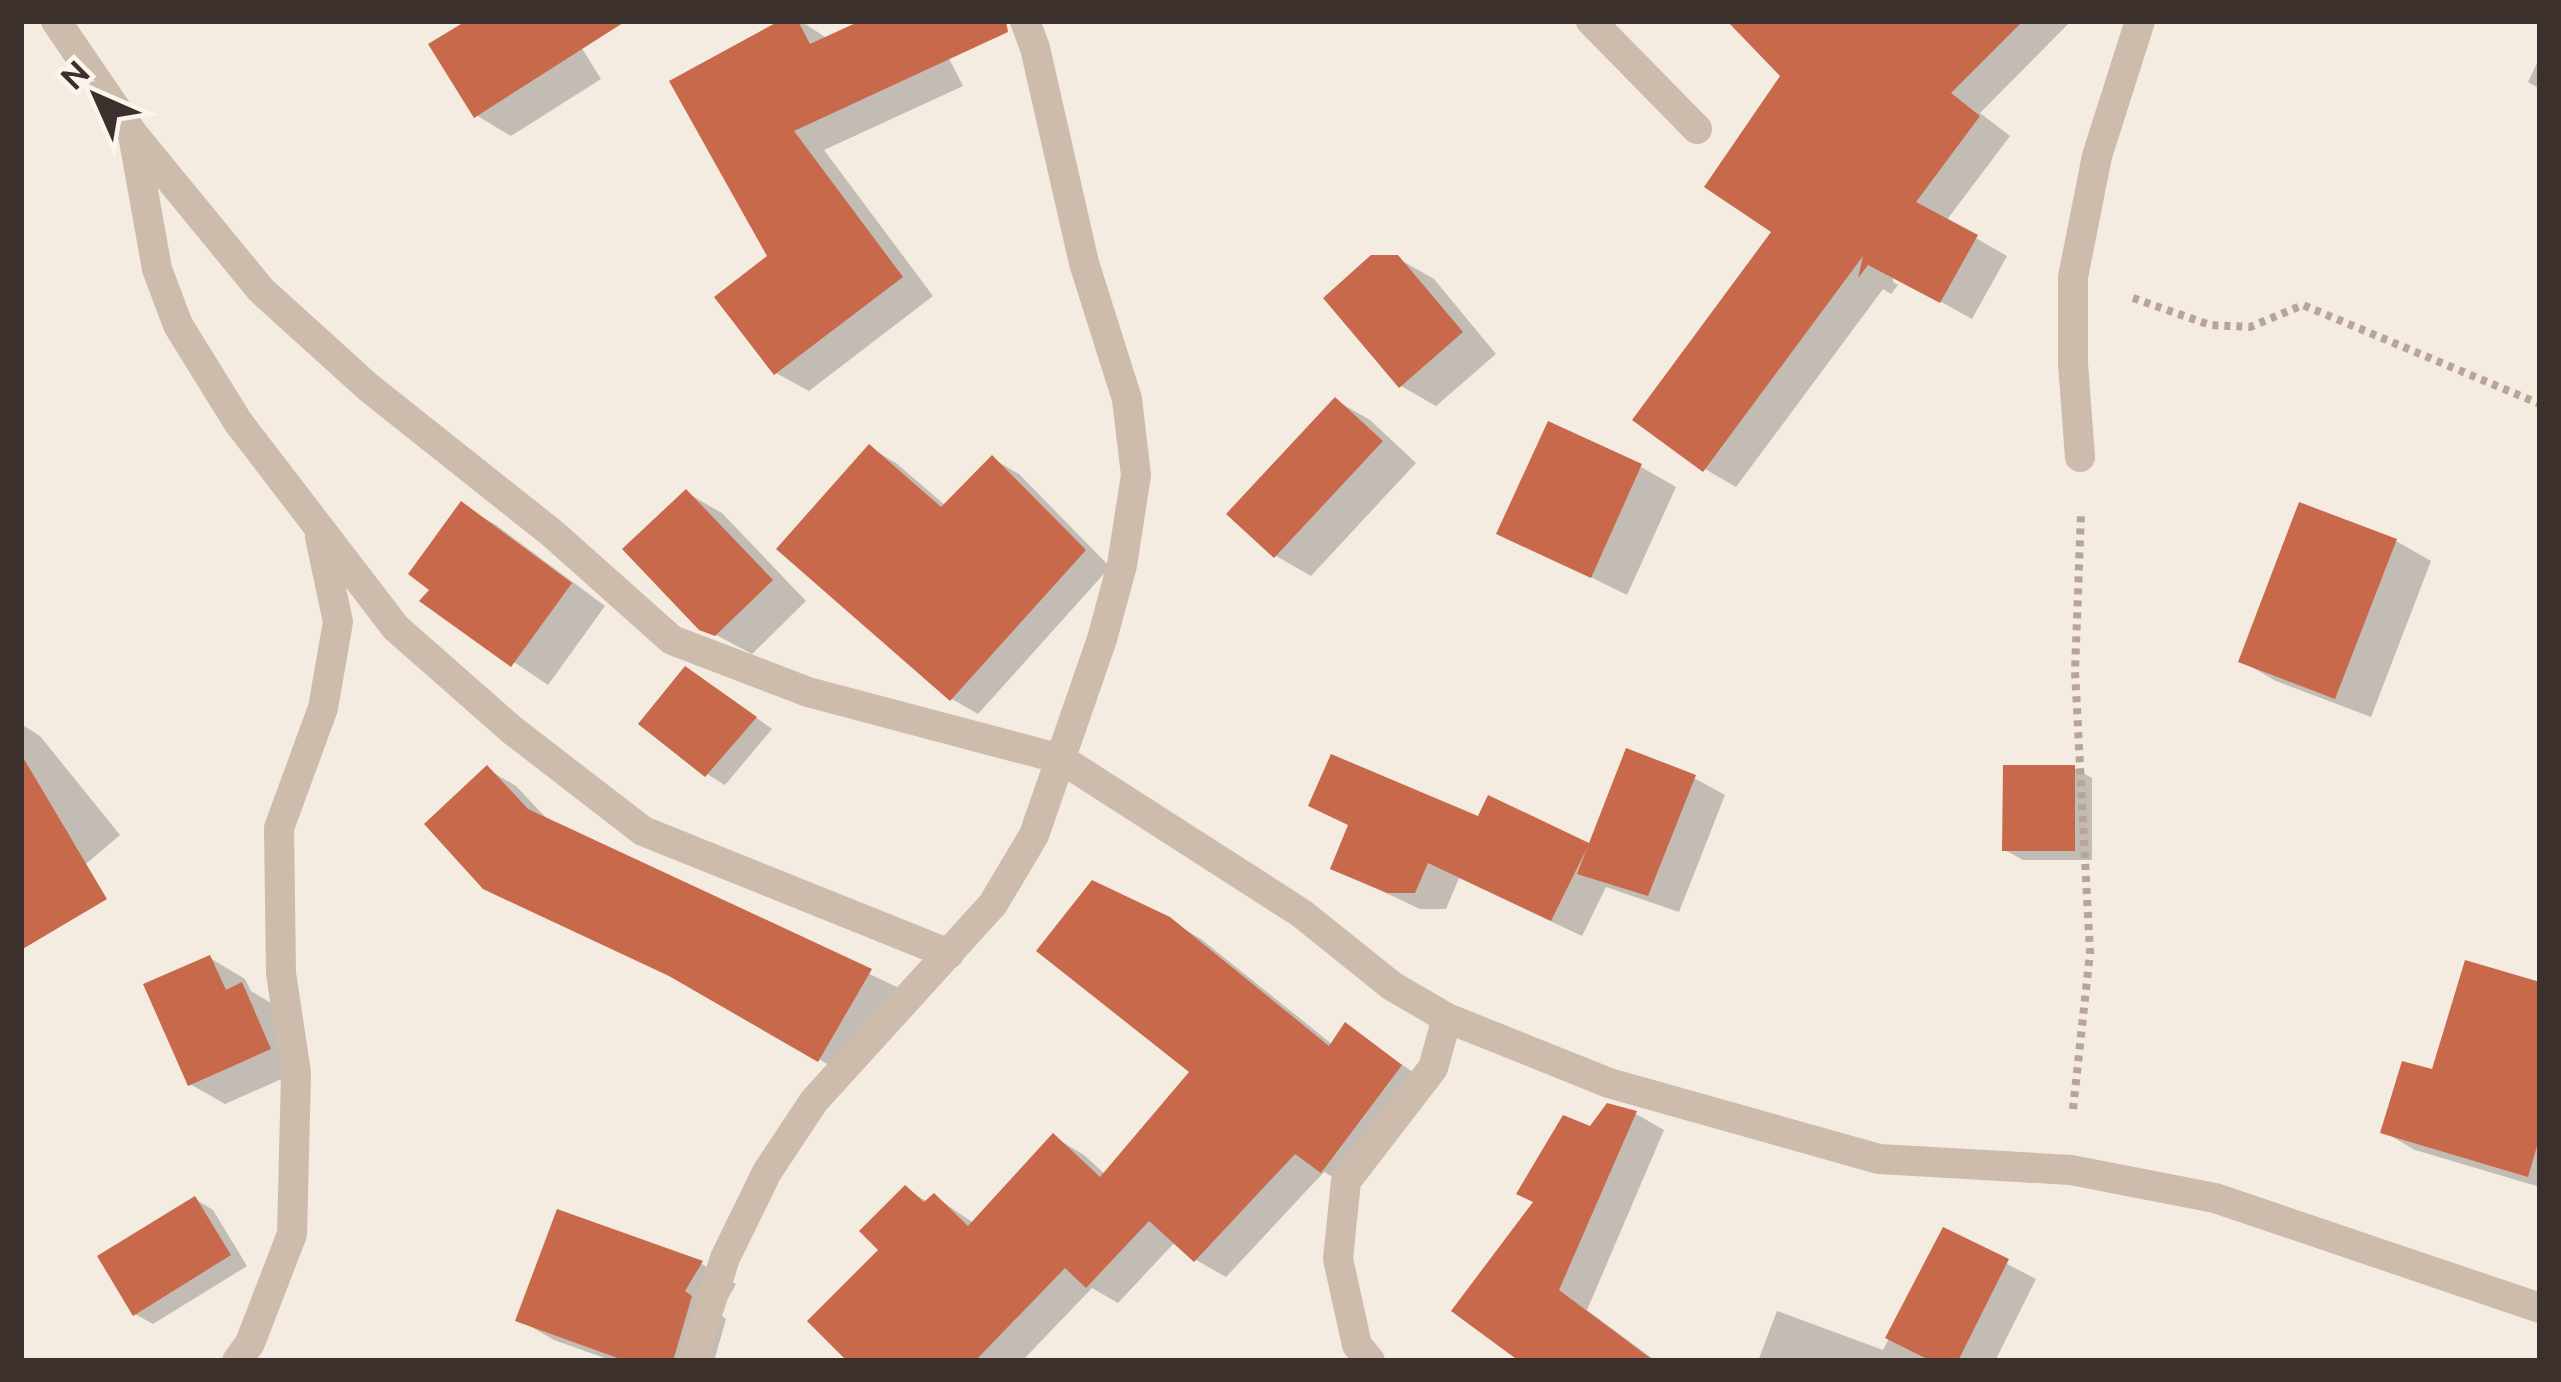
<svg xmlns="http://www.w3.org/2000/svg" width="2561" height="1382" font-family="Ubuntu,sans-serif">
<rect width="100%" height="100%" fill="#f4ebe1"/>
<!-- shadow -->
<path fill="#0003" d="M 472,21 L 565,21 L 601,79 L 511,136 L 476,115 Z
M 786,21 L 801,21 L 828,39 L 867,21 L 930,21 L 963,86 L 824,150 L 933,296 L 809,391 L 776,373 L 771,257 Z
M 1731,21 L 2071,21 L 1980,113 L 2010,136 L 1946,221 L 2007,256 L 1972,319 L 1893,275 L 1893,282 L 1898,285 L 1891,294 L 1883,289 L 1736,487 L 1705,469 L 1776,232 L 1783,76 Z
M 2540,57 L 2540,89 L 2528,82 Z
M 1397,258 L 1434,279 L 1496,354 L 1436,406 L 1401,386 L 1327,298 Z
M 1335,400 L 1370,420 L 1416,463 L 1311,576 L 1276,556 Z
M 869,447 L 896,463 L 946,506 L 993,459 L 1019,474 L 1110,567 L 978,714 L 952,699 Z
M 1641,467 L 1676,487 L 1627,595 L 1500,532 Z
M 687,493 L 722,513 L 806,601 L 752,654 L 701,627 Z
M 461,505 L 496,525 L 605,606 L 548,685 L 423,601 L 433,589 Z
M 2396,541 L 2431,561 L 2371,717 L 2276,681 L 2241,661 Z
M 704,680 L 772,729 L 725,785 L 707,774 Z
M 21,724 L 40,736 L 120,835 L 74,874 L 21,832 Z
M 2074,768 L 2092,778 L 2092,860 L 2023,860 L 2005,850 Z
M 487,769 L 516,786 L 551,823 L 899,988 L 848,1076 L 701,991 L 485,887 Z
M 1694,778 L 1725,795 L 1679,912 L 1606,887 L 1582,936 L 1459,878 L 1446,909 L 1420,909 L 1333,868 L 1480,820 L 1590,847 Z
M 1169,920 L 1201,939 L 1333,1045 L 1346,1026 L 1430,1084 L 1353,1188 L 1324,1172 L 1226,1277 L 1196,1260 L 1176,1241 L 1118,1303 L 1092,1288 L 1022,1361 L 851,1361 L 883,1250 L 905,1189 L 928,1202 L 934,1196 L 975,1224 L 1054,1137 L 1084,1155 L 1106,1175 L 1193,1072 Z
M 210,958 L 245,979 L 251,991 L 276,1006 L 304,1069 L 225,1104 L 190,1084 Z
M 2540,985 L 2540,1187 L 2415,1150 L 2384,1132 L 2434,1073 Z
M 1608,1106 L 1636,1114 L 1664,1130 L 1587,1310 L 1656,1361 L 1526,1361 L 1591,1129 Z
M 195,1199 L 213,1210 L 247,1266 L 153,1324 L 135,1314 Z
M 558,1213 L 702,1264 L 736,1284 L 719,1314 L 726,1319 L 714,1361 L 613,1361 L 554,1340 L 519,1320 Z
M 1944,1231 L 2036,1279 L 1995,1361 L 1758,1361 L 1777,1311 L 1883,1350 Z"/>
<!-- building -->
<path fill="#c8694b" d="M 466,21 L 626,21 L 474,118 L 428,44 Z
M 779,21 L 798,21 L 810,44 L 860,21 L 1006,21 L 1008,32 L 794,131 L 903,277 L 774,375 L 714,297 L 767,256 L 669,81 Z
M 1727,21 L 2023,21 L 1951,93 L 1980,116 L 1916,202 L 1978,235 L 1940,303 L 1868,265 L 1858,278 L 1863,256 L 1703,472 L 1632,420 L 1771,232 L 1704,187 L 1780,76 Z
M 1371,255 L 1398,255 L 1463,332 L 1399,388 L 1323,298 Z
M 1335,397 L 1383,441 L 1274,558 L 1226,514 Z
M 1548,421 L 1642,464 L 1591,578 L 1496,534 Z
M 869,444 L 941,507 L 992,455 L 1086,550 L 950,701 L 776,549 Z
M 686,489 L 773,580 L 715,636 L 699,630 L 622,549 Z
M 461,501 L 572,583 L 511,667 L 419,601 L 429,590 L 408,574 Z
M 2299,502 L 2397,539 L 2335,699 L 2238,662 Z
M 685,666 L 757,717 L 705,777 L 638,724 Z
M 1626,748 L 1696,775 L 1648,896 L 1577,874 L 1587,848 L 1551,921 L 1428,863 L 1415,893 L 1387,893 L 1330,869 L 1348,825 L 1308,806 L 1331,754 L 1478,816 L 1488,795 L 1589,843 Z
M 21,754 L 107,899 L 21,950 Z
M 487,765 L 528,809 L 872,969 L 818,1062 L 669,976 L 483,889 L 424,824 Z
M 2003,765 L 2075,765 L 2075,851 L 2002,851 Z
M 1092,880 L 1170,917 L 1329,1046 L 1345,1022 L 1402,1065 L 1321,1173 L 1295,1154 L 1194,1262 L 1149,1221 L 1086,1288 L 1065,1268 L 975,1361 L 847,1361 L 807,1321 L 878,1250 L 859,1231 L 905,1185 L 924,1202 L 934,1193 L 968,1226 L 1053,1133 L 1100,1177 L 1189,1072 L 1036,951 Z
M 210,955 L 226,990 L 242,982 L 271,1049 L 188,1086 L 143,984 Z
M 2465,960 L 2540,982 L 2540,1136 L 2528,1177 L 2380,1133 L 2402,1061 L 2432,1069 Z
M 1607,1103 L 1637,1111 L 1559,1290 L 1654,1361 L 1519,1361 L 1451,1311 L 1533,1202 L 1516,1194 L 1563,1115 L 1590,1126 Z
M 195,1196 L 231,1255 L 133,1316 L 97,1256 Z
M 557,1209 L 703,1261 L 685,1291 L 692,1296 L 673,1361 L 626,1361 L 515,1321 Z
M 1943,1227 L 2009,1259 L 1958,1361 L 1931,1361 L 1885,1338 Z"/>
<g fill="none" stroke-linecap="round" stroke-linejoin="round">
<!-- path -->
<path stroke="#b9a596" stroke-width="8" stroke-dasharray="6 6" stroke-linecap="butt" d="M 2133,298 L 2210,325 L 2250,327 L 2303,305 L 2540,404
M 2073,1109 L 2090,953 L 2075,671 L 2081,513"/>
<!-- minor -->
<path stroke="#cdbbac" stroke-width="30" d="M 56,21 L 133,134 L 261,290 L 368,387 L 553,534 L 672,640 L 808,692 L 1061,759 L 1301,913 L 1392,986 L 1447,1018 L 1609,1083 L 1879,1159 L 2071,1170 L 2215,1198 L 2540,1308
M 1591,21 L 1697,129
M 134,140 L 157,269 L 178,325 L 238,422 L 396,628 L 512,730 L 643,831 L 949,954
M 2080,457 L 2073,364 L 2073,277 L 2097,156 L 2140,21
M 237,1361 L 250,1343 L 292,1234 L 296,1073 L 281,973 L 279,828 L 323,708 L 338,622 L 320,537
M 692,1361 L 725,1258 L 767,1172 L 814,1101 L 993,904 L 1034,835 L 1102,639 L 1122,565 L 1136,475 L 1127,399 L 1084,263 L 1035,48 L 1025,21
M 1370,1361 L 1357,1345 L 1338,1259 L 1346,1181 L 1433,1068 L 1447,1018"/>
</g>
<!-- border -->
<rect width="2561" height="1382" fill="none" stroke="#3b302b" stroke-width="48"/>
<!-- north arrow -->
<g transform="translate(96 96) rotate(315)" stroke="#fbf5ee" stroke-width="9" paint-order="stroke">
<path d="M0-9L21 45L0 30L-21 45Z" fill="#3b302b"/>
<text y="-18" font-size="33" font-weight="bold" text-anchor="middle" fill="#3b302b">N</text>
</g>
</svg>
